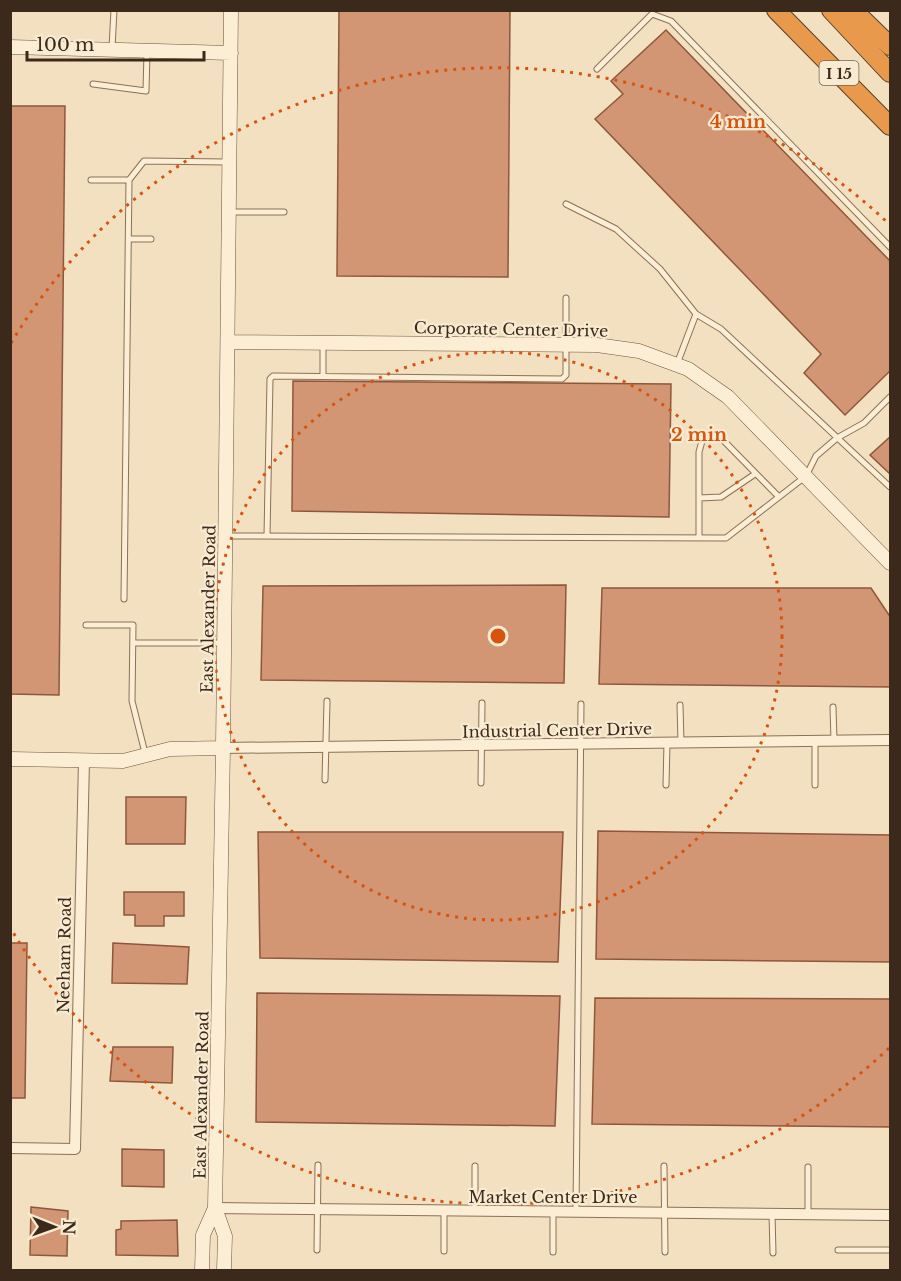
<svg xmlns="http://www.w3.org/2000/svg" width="901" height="1281" font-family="'Libre Baskerville',serif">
<rect width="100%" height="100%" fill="#f2e0c1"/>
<!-- building -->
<path fill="#d39674" stroke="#8e573b" stroke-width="1.5" d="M 339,10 L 510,10 L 508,277 L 337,276 Z
M 666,30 L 891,262 L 891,370 L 845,415 L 804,373 L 821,354 L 595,119 L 623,94 L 611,81 Z
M 10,106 L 65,106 L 59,695 L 10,694 Z
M 293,381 L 671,384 L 669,517 L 292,511 Z
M 891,436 L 891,475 L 870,455 Z
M 566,585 L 564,683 L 261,680 L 263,586 Z
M 602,588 L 871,588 L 891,618 L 891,687 L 599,684 Z
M 126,797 L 186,797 L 185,844 L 126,844 Z
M 598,831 L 891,835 L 891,962 L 596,959 Z
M 258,832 L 563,832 L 558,962 L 260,958 Z
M 124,892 L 184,892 L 184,916 L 164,916 L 164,926 L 135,926 L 135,915 L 124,915 Z
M 10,943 L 27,943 L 25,1098 L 10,1098 Z
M 113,943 L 189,947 L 187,984 L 112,983 Z
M 257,993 L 560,996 L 555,1126 L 256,1122 Z
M 595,998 L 891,999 L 891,1127 L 592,1124 Z
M 113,1047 L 173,1047 L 172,1083 L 110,1081 Z
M 122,1149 L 164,1150 L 164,1187 L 122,1186 Z
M 31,1207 L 68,1211 L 67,1256 L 30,1255 Z
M 177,1220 L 178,1256 L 116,1255 L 116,1230 L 121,1229 L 121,1221 Z"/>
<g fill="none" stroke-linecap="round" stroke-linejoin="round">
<defs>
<path id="lane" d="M 112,48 L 114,10
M 597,69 L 652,14 L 671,21 L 890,247
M 93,84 L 146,91 L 147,52
M 91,180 L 129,180
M 566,204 L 616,229 L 660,269 L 696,314
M 230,212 L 284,212
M 129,239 L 151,239
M 323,344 L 323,376
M 677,364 L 696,314 L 721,329 L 890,487
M 699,498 L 721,497 L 755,474
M 227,536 L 726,538 L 806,476 L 816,456 L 837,438 L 864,423 L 890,397
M 267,536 L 270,379 L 273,376 L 562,379 L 566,375 L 566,298
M 699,538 L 699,452 L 702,441 L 711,435 L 722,439 L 779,497
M 124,599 L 129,180 L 144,161 L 227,162
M 86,625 L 133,625 L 132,701 L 145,753
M 133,643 L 224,643
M 680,705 L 681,743
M 833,707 L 834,741
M 815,741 L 815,785
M 325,780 L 327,701
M 481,783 L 482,703
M 666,785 L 667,743
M 664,1166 L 665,1252
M 475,1212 L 475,1166
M 553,1212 L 553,1252
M 576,1212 L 581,704
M 772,1214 L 773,1253
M 808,1214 L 808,1167
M 317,1250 L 318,1165
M 838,1250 L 890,1250
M 444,1251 L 444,1211"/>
<path id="street" d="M 223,748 L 890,740
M 10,1148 L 75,1149 L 84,761
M 215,1208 L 890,1215"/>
<path id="secondary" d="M 10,47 L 231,53
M 228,342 L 597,345 L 639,351 L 688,369 L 728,397 L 890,563
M 10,759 L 123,761 L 170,749 L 223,748
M 202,1270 L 203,1235 L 215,1208
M 224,1270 L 225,1236 L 215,1208 L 223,748 L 231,10"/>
<path id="highway" d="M 776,10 L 890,126
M 831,10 L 890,73
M 853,10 L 890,46"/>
</defs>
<!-- lane casing -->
<use href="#lane" stroke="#8d7057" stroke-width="7"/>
<!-- street casing -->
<use href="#street" stroke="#8d7057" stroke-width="12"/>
<!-- secondary casing -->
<use href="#secondary" stroke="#6f513a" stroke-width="15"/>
<!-- highway casing -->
<use href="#highway" stroke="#5a3f2c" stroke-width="20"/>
<!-- lane -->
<use href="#lane" stroke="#fbeed5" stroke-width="5"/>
<!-- street -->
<use href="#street" stroke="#fbeed5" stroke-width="10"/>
<!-- secondary -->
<use href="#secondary" stroke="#fbeed5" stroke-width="14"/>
<!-- highway -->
<use href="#highway" stroke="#e8994b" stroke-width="18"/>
</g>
<!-- distance rings -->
<g fill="none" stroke="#d7540e" stroke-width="3" stroke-dasharray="3 6">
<circle cx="498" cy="636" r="284"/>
<path d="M889 1048A568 568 0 0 1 11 929M11 343A568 568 0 0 1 889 224"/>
</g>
<g text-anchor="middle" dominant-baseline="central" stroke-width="4.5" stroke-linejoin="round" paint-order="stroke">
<!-- shield labels -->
<rect fill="#f8ebd1" stroke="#746452" stroke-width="1.5" x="819.5" y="61" width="39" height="24" rx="4.5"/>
<g font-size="15" font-weight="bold" fill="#3b2a1c">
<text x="839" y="73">I 15</text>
</g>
<!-- street labels -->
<g font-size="16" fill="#3b2a1c" stroke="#f8ebd1">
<text transform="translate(511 329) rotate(1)">Corporate Center Drive</text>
<text transform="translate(208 609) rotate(-89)">East Alexander Road</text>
<text transform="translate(557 730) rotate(-1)">Industrial Center Drive</text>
<text transform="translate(64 955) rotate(-89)">Neeham Road</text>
<text transform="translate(201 1095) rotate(-89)">East Alexander Road</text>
<text x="553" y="1197">Market Center Drive</text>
</g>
</g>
<circle cx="498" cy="636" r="9" fill="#d7540e" stroke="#f8ebd1" stroke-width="3"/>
<g font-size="18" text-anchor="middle" font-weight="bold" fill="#d7540e" stroke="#f8ebd1" stroke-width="4.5" stroke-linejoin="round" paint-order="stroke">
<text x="738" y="128">4 min</text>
<text x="699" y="441">2 min</text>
</g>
<!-- border -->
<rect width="901" height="1281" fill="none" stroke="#3b2a1c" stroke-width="24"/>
<!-- north arrow -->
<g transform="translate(54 1227) rotate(91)" stroke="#f8ebd1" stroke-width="4.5" paint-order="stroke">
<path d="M0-4.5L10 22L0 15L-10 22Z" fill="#3b2a1c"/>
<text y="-9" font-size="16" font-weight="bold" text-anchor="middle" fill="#3b2a1c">N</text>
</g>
<!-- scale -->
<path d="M27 51v9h177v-9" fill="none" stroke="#3b2a1c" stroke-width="3"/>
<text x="36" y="51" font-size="18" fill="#3b2a1c" stroke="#f8ebd1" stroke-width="4.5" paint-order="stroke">100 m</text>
</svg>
